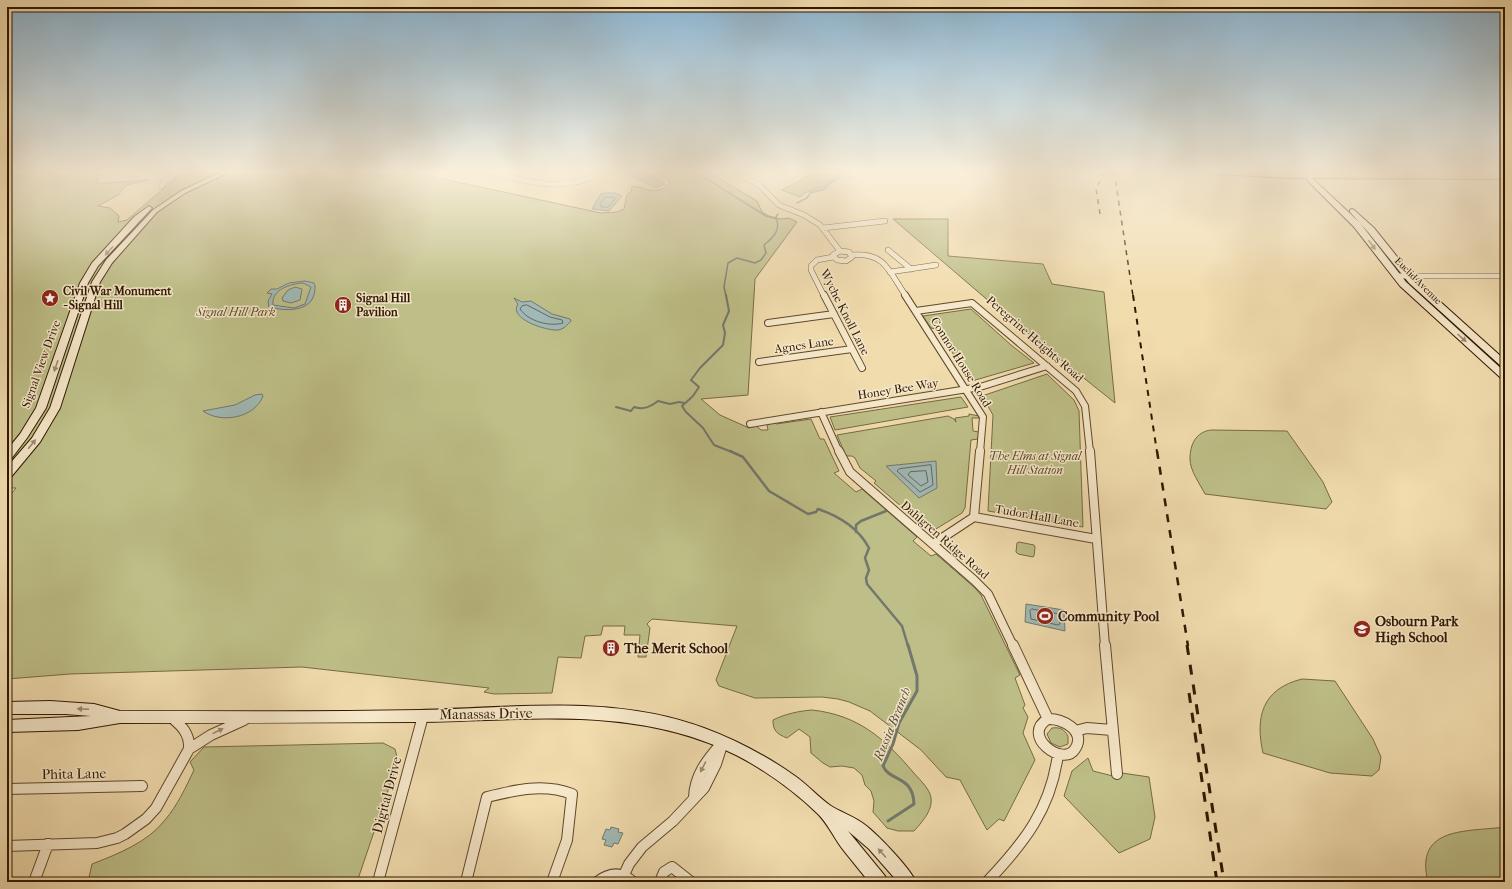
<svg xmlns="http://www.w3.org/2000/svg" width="1512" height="889" font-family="'IM FELL French Canon',serif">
<rect width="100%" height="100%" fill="#f1dcae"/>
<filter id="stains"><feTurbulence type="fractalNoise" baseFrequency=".005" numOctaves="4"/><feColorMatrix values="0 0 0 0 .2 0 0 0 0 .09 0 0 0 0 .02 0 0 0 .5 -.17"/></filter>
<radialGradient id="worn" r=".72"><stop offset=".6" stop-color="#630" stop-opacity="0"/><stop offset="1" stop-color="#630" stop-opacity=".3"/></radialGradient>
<!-- green -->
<path fill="#bebf88" stroke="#766b44" d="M 17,171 L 102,171 L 99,172 L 100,175 L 96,183 L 109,183 L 149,180 L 126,185 L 118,195 L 98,206 L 110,208 L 119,216 L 118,222 L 127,220 L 184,171 L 406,171 L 601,213 L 617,212 L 624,209 L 627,195 L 632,191 L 631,187 C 642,184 654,199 670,183 L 667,178 L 656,174 L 660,171 L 707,171 L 757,201 L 762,212 L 769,216 L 781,219 L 789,218 L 797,222 L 755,279 L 748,395 L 701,399 L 720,415 L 749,428 L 756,426 L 761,430 L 768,430 L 767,425 L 774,422 L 776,424 L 811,419 L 820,439 L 824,439 L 839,471 L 834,473 L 856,492 L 862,489 L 917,537 L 913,541 L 931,556 L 936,554 L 975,588 L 981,595 L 1020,675 L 1015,678 L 1025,705 L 1023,708 L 1028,717 L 1023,733 L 1035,760 L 1004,821 L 999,819 L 987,830 L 960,780 L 946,777 L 921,750 L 891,727 L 870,711 L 849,702 L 838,699 L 822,697 L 755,698 L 719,686 L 716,680 L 737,626 L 652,619 L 647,624 L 650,628 L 646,657 L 638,657 L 640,635 L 624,635 L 625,626 L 603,626 L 601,635 L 585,636 L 581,658 L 558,657 L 552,693 L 494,694 L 484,692 L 489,688 L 302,667 L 70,674 L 7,679 L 7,499 L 16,488 L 7,488 L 7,182 Z
M 815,171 L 847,171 L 828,182 L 825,186 L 804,193 L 800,197 L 782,190 L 815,173 Z
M 893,219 L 948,219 L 948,256 L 1043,264 L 1052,284 L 1104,292 L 1115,403 L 1004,314 Z
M 971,309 L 1011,345 L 1034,363 L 972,381 L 936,329 L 931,328 L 923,316 Z
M 1047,374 L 1074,400 L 1079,411 L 1083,527 L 988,511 L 993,415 L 982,396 Z
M 961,397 L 968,407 L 835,430 L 830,417 Z
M 969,414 L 979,416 L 979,418 L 972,418 L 973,431 L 979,432 L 978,439 L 971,440 L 965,508 L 962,513 L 931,532 L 874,483 L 876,481 L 860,468 L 855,458 L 852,456 L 846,456 L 837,435 L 948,416 L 954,419 L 956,422 L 955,418 L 969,416 Z
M 1211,430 L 1287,431 L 1323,482 L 1332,502 L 1326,509 L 1205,494 C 1200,484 1190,471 1190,459 C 1190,444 1196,432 1211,430 Z
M 1019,542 L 1034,545 L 1035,547 L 1034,556 L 1033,557 L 1018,554 L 1016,552 L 1017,543 Z
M 1302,679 L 1335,681 L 1373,739 L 1381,757 L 1379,770 L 1372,776 L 1330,773 L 1263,753 C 1255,717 1262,689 1302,679 Z
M 812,710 C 858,715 884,738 913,772 C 918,778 927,786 930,794 C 935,808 923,821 914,831 L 898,831 L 887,828 L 873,812 L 874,801 L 871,791 L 865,785 L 862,775 L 854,768 L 842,766 L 830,767 L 823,763 L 811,753 L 810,737 L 799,729 L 787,738 C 777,734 773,731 773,720 C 785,714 799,711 812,710 Z
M 1052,728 C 1060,727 1064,729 1068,736 L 1068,744 L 1060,747 L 1051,743 L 1047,734 Z
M 383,743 L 395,749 L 398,761 L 357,882 L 88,882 L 92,864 C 118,854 148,842 165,820 C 177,806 186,787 194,770 L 190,762 L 204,747 Z
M 1088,758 L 1093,771 L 1117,777 L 1122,773 L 1149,777 L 1155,817 L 1150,839 L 1119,853 L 1064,796 L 1072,771 Z
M 1505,827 L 1505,882 L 1428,882 C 1414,826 1467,832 1505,827 Z"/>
<!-- water -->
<path fill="#a0b9b6" stroke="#73786d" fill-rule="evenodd" d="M 641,171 L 644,172 L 665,184 L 656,188 L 632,176 L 639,174 L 638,172 Z
M 605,193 L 615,193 L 622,196 L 609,211 L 592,209 L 601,194 Z
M 305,281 L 314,283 L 315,286 C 316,312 288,312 269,307 L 268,301 L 272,294 L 267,293 L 271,289 L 277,289 L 289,283 ZM 303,283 L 311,287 L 305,304 L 294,308 L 273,305 C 271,289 291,284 303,283 Z
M 295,287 L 302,289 L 300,300 L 291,303 L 283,301 L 282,298 L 288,290 Z
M 514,298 L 522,302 L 531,301 L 552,314 L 570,319 L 571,321 C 567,325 564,329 558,330 C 547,331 508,319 518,304 Z
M 262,394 L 263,396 C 255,418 221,424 203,411 L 235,405 L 255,395 Z
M 936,461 L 937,488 L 919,498 L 886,466 Z
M 1026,604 L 1064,610 L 1065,631 L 1025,622 Z
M 611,827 L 619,829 L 618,832 L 623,833 L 618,844 L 614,843 L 612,847 L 604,845 L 606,840 L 602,839 L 606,829 L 610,830 Z"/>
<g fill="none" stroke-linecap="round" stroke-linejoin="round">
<!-- shore -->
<path stroke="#68685b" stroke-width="1" d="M 606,197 L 614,197 L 615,199 L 608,207 L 601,207 L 600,204 Z
M 527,305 L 550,317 L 562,320 L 563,323 C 549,327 528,321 520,309 L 522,306 Z
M 931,465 L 933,485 L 920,492 L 897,471 L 899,469 Z
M 926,471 L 928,482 L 921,486 L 908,475 L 910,472 Z
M 1032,609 L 1059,614 L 1060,624 L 1058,625 L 1031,619 L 1030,611 Z"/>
<!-- stream-far3 -->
<path stroke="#73786d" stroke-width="1.5" d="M 694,171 L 766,216 L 777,219
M 797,203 L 807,198 L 810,193 L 825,189 L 830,183 L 840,178 L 837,171
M 726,296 L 724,287 L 728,263 L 737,258 L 755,263 L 761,260 L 766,253 L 764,245 C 774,237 781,230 776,217 L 778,214"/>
<!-- stream-far2 -->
<path stroke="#73786d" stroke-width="2" d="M 726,295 L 729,311 L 723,325 L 725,333 L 723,345 L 700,368 L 691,380 L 699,387 L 693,396 L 682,406 L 686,412 L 703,428 L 714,445 L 732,452
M 616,407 L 631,411 L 634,407 C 644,410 650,407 658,401 L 670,404 L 679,402 L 684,403"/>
<!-- stream-far1 -->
<path stroke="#73786d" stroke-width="2.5" d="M 730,451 L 743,457 L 769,491 L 808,514 L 816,512 L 818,509 C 839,516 859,529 869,548 L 865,558 L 869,570 L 866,578 L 867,584 L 902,626 L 908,646
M 856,532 L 856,525 L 861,521 L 886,511"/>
<!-- stream -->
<path stroke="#73786d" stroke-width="3" d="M 888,821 L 914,804 C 913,775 890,782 883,766 L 893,744 L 899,723 L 917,691 L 917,676 L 908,645"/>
<defs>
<path id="street-far3" d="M 485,171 C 527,181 563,195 604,171
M 736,171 L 759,185 L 779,205 L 804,215 L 820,225 L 840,251
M 850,175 L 859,171
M 746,178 L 764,171
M 162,186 L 164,182 L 178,171
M 823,228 L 885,221
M 888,250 L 911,269
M 840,251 L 849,252 L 852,257 L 846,261 L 837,260 L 833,255 Z
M 852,255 C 886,252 889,272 906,296
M 890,272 L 936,265
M 1396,276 L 1505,276
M 824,296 L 811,270 L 811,266 L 817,260 L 833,257"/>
<path id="street-far2" d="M 824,295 L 862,368
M 905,295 L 983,417 L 980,452
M 916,311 L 972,303 L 1076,391 L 1085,406 L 1090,452
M 768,323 L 834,314
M 759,362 L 852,349
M 821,412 L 839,452
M 750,424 L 980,387 L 1047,366"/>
<path id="street-far1" d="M 839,451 L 850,472 L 974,580 L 988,594 L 1013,646
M 1090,451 L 1105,646
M 974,517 L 1096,539
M 933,544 L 974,517 L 980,451"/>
<path id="street" d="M 1013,645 L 1048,719
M 1105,645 L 1117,774
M 1048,719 C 1062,718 1087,731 1075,749 C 1063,768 1020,735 1048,719 Z
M 1075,731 L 1087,728 L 1112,730
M 189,749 L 211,735 L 244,720
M 7,789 L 142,786
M 694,797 C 695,775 707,760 721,744
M 7,846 L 97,843 L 117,838 L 125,834 L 146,819 L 156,808 L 189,749 C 190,734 182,726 171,717
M 624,875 L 629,864 L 642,847 L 673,821 L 704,788 L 716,764 L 723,742
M 34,882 L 48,844
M 378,882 L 423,716
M 466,882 L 487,797 C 515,790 544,783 572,794 L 567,840 L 552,882
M 597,882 C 609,873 621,871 633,882
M 660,882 L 664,872 L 672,867 L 691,882
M 987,882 C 1024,843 1051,809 1058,754"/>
<path id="secondary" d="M 223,171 L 231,171 L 185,193 L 157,212 L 112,263 L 100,282 L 60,408 L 40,442 L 11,477 L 7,478 L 7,467 L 32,438 L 50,408 L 92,282 L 106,260 L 153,210 L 181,191 Z
M 1306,174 L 1310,174 L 1313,179 L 1360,223 L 1406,282 L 1505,372 L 1505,380 L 1502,379 L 1400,286 L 1354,227 L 1308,181 L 1305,175 Z
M 149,206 L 152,208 L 151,209 L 98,266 L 88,283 L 46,408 L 27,438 L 11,459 L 7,461 L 7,450 L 20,434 L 36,408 L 80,283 L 92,263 L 134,217 Z
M 1352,209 L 1354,210 L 1374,228 L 1415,279 L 1505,360 L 1505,368 L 1502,367 L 1409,283 L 1368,232 L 1350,212 L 1350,210 Z
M 50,701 L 94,704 L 120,711 C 220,711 320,712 420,710 C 514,708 614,694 704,728 C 736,740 767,756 795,776 C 808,785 818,797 831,806 C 841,812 852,816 861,822 C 875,831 910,868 916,882 L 898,882 L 869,849 L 848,831 L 885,876 L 887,882 L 869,882 C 860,870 850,859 841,847 C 834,837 827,823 818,814 C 794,791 765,770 736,755 C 634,704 525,721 416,722 C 318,723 219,723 120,723 L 78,730 L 7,732 L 7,720 L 91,716 L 65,714 L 7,714 L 7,702 Z"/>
<path id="highway" d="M 1214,171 L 1505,173 L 1505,179 L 1289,178 L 1218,174 Z"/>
</defs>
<!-- street-far3 casing -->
<use href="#street-far3" stroke="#60482c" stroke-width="6"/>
<!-- street-far2 casing -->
<use href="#street-far2" stroke="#60482c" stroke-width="8"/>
<!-- street-far1 casing -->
<use href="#street-far1" stroke="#60482c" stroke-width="10"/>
<!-- street casing -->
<use href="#street" stroke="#60482c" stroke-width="12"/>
<!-- secondary casing -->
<use href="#secondary" stroke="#2f1700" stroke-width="2"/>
<!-- highway casing -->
<use href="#highway" stroke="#2f1700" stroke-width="2"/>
<!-- street-far3 -->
<use href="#street-far3" stroke="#f6e8ca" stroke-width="5"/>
<!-- street-far2 -->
<use href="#street-far2" stroke="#f6e8ca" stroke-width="6"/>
<!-- street-far1 -->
<use href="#street-far1" stroke="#f6e8ca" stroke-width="8"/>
<!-- street -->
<use href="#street" stroke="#f6e8ca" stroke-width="10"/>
<!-- secondary -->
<use href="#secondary" fill="#f6e8ca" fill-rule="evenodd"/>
<!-- highway -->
<use href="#highway" fill="#e8be77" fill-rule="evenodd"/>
<!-- rail-far3 -->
<path stroke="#2f1700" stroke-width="1.5" stroke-dasharray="5 5" stroke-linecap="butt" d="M 1114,171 L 1133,296
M 1100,214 L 1096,188 L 1106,171"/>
<!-- rail-far2 -->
<path stroke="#2f1700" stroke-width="2" stroke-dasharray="6 6" stroke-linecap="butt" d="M 1133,295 L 1157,452"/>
<!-- rail-far1 -->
<path stroke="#2f1700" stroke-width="2.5" stroke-dasharray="8 8" stroke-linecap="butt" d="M 1157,451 L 1188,646"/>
<!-- rail -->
<path stroke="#2f1700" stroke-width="3" stroke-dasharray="10 10" stroke-linecap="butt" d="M 1187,645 L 1224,882
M 1189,693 L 1217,882"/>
</g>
<!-- one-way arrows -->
<defs><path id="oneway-solid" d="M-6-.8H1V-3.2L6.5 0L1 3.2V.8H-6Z"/></defs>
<g fill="#9c8a6f">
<use href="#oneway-solid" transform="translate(1372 245) rotate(54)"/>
<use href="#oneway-solid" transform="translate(109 251) rotate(132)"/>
<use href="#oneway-solid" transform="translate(1462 338) rotate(42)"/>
<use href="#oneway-solid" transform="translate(56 366) rotate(109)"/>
<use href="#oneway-solid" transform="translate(32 444) rotate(-51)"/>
<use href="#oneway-solid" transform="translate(83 709) rotate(-177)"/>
<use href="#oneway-solid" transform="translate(218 731) rotate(-26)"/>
<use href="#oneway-solid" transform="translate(703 767) rotate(118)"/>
<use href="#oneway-solid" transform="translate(882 853) rotate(-132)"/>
</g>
<!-- sky -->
<linearGradient id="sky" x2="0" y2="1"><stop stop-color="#8bb6d4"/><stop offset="0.58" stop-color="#f9efdb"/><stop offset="1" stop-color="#f9efdb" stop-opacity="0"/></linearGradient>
<rect width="1512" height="295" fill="url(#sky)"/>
<!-- icons -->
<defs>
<symbol id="sight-disc" viewBox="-11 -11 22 22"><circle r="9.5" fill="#8f2418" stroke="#f6e8ca"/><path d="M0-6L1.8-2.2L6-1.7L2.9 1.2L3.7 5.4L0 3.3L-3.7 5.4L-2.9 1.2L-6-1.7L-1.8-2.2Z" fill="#fff"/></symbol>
<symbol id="building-disc" viewBox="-11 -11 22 22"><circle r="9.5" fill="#8f2418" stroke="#f6e8ca"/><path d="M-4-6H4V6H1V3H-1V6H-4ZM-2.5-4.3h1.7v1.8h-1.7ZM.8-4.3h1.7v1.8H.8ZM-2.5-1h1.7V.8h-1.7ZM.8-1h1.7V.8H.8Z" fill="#fff"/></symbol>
<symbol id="stadium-disc" viewBox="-11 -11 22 22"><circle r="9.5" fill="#8f2418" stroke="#f6e8ca"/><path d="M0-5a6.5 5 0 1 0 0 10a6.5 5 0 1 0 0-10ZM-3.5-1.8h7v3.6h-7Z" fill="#fff"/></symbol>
<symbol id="school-disc" viewBox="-11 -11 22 22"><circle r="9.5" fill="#8f2418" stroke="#f6e8ca"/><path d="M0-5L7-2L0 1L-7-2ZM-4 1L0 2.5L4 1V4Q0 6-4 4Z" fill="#fff"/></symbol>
</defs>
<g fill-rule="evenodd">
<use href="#sight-disc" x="40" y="288" width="20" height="20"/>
<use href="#building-disc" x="333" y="295" width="20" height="20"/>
<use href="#stadium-disc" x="1035" y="606" width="20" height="20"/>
<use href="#school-disc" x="1352" y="619" width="20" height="20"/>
<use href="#building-disc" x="601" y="638" width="20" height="20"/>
</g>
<g text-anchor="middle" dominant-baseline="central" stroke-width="3" stroke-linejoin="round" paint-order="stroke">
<!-- far-street labels -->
<g font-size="10" fill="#2f1700" stroke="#f6e8ca">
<text transform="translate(1418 281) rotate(45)">Euclid Avenue</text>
</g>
<!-- poi labels -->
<g font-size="12" font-weight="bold" fill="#2f1700" stroke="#f6e8ca" text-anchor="start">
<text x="63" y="291">Civil War Monument<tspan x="63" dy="14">- Signal Hill</tspan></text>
<text x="356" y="298">Signal Hill<tspan x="356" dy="14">Pavilion</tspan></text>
</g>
<!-- park labels -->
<g font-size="12" font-style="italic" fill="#5a4929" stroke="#f6e8ca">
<text x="236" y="312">Signal Hill Park</text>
<text x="1035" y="456">The Elms at Signal<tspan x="1035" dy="14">Hill Station</tspan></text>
</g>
<!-- street labels -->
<g font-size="12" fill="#2f1700" stroke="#f6e8ca">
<text transform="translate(845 312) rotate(63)">Wyche Knoll Lane</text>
<text transform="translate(1035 339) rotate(41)">Peregrine Heights Road</text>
<text transform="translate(804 345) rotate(-8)">Agnes Lane</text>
<text transform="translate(961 362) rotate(58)">Connor House Road</text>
<text transform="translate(41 364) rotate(-70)">Signal View Drive</text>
<text transform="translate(898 389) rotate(-9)">Honey Bee Way</text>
<text transform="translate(1037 516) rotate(10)">Tudor Hall Lane</text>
<text transform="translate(945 540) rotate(41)">Dahlgren Ridge Road</text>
</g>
<!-- water labels -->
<g font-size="13" font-style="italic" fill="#575040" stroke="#f6e8ca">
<text transform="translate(892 724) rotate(-68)">Russia Branch</text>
</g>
<!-- near-poi labels -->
<g font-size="14" font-weight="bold" fill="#2f1700" stroke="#f6e8ca" text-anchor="start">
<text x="1058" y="616">Community Pool</text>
<text x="1375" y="621">Osbourn Park<tspan x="1375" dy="16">High School</tspan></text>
<text x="624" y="648">The Merit School</text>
</g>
<!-- near-street labels -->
<g font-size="14" fill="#2f1700" stroke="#f6e8ca">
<text transform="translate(486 714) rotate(-1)">Manassas Drive</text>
<text transform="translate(74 774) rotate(-1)">Phita Lane</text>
<text transform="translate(387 795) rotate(-75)">Digital Drive</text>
</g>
</g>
<!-- margin -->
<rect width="1512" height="889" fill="none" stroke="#f1dcae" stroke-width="24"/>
<rect x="8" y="8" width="1496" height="873" fill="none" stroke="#2f1700" stroke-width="2"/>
<rect x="12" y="12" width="1488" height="865" fill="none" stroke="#2f1700"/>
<rect width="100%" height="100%" filter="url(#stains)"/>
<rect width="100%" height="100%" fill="url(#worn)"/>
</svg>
